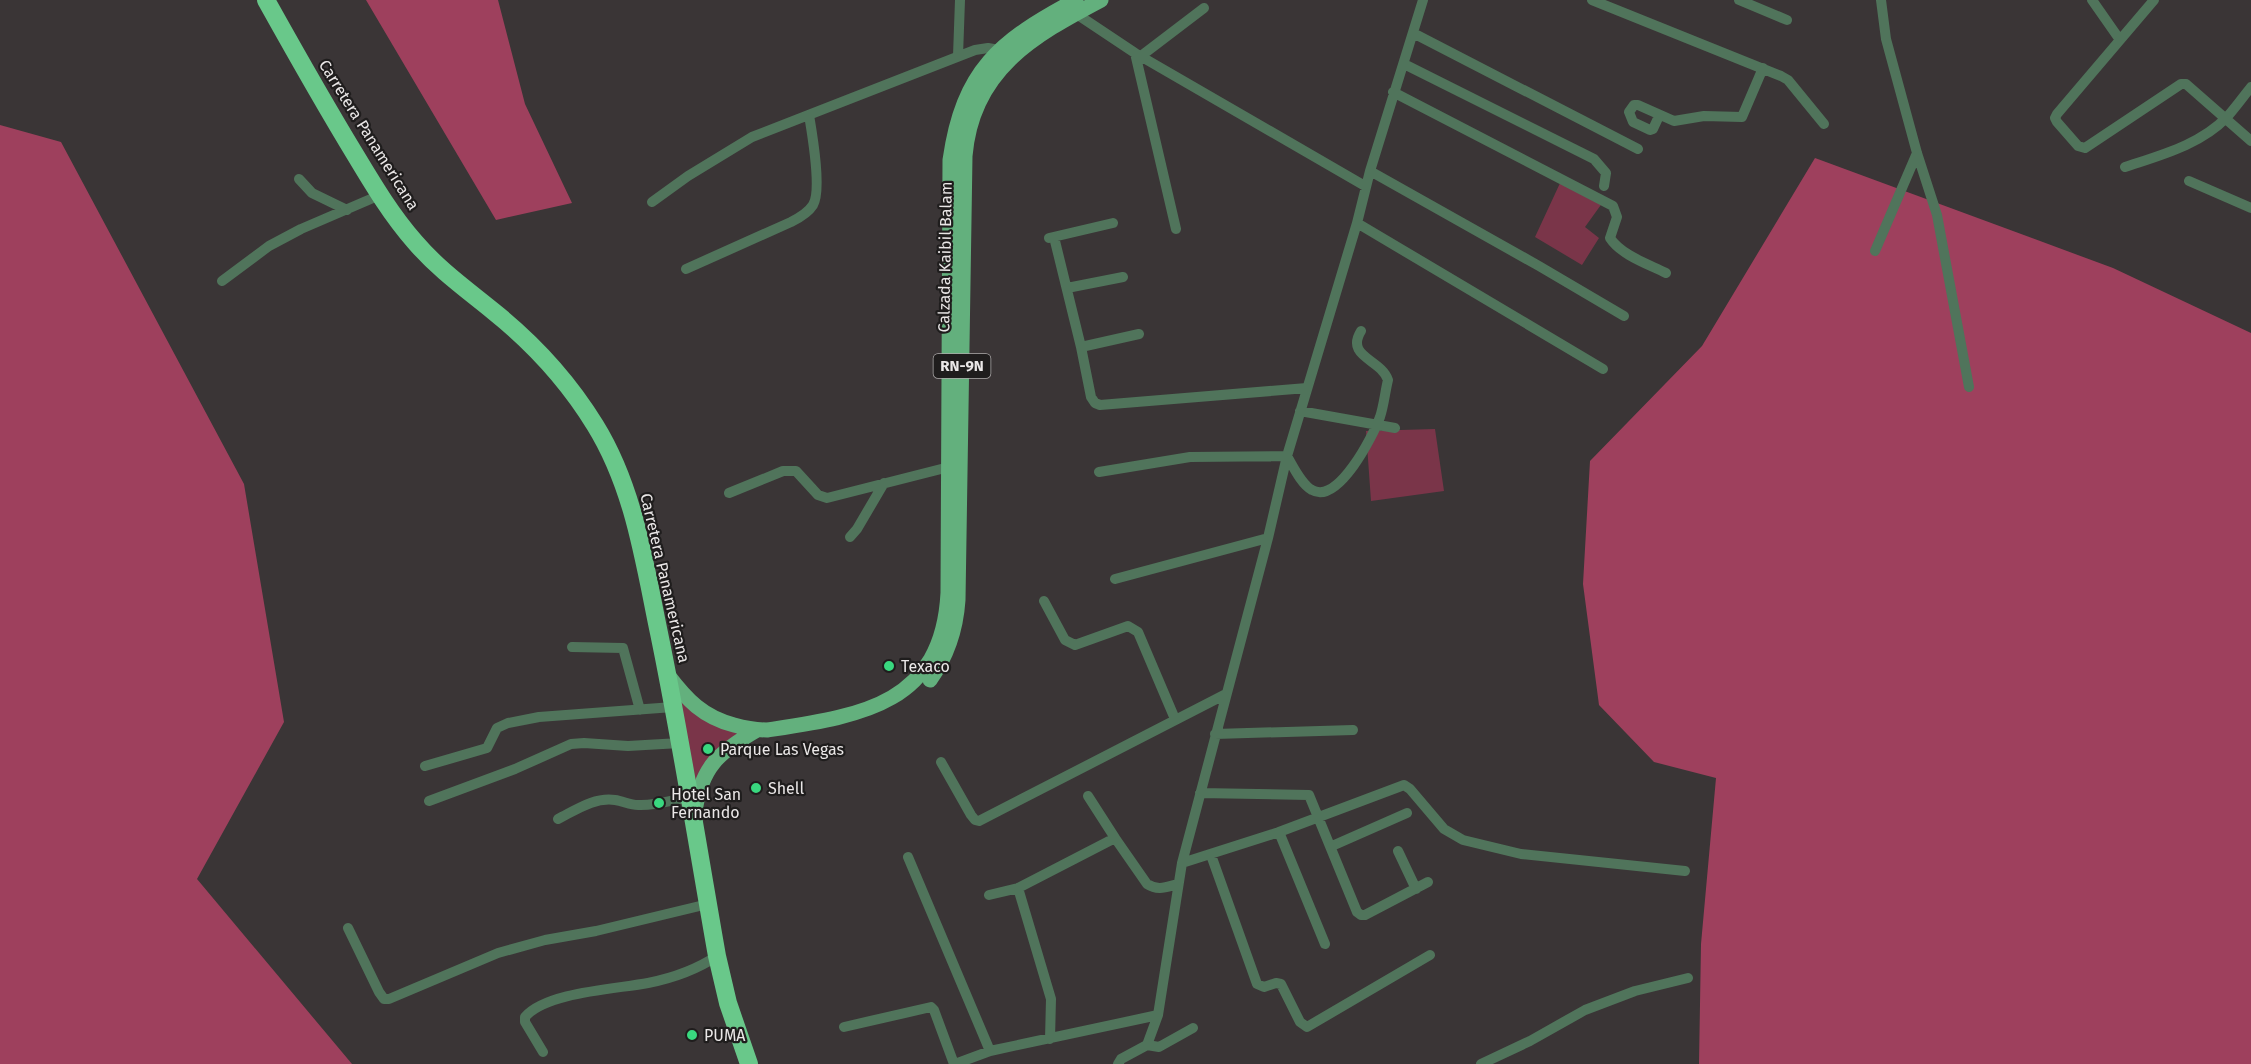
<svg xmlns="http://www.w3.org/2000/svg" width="2251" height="1064" font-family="'Fira Sans',sans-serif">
<rect width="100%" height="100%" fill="#3a3536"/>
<!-- green -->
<path fill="#7a3549" d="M 1561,181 L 1603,202 L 1585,227 L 1599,238 L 1582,265 L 1535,237 Z
M 1435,429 L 1444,491 L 1371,501 L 1366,431 Z
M 676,698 L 752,731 L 696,792 Z"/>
<!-- forest -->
<path fill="#9e405d" d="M 366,0 L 498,0 L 525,104 L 572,203 L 496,220 Z
M 0,125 L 61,142 L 244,484 L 284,722 L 197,879 L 352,1064 L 0,1064 Z
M 1815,158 L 2113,268 L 2251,333 L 2251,1064 L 1699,1064 L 1701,944 L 1716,778 L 1654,762 L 1599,705 L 1583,584 L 1590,461 L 1702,346 Z"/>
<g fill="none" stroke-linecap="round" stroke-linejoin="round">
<!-- street -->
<path stroke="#50745b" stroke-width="10" d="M 1592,0 L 1781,76 L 1788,80 L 1824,124
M 1739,0 L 1787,20
M 1881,0 L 1886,39 L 1917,153 L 1937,215 L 1969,387
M 2092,0 L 2120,40
M 2154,0 L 2057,114 L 2055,118 L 2057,122 L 2078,146 L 2085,148 L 2181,84 L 2186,84 L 2251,141
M 1072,11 L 1135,53 L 1365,186
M 1413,33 L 1638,149
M 1135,53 L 1176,229
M 958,56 L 960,0
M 1141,56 L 1204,8
M 1404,64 L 1594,159 L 1606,173 L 1604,186
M 1393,92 L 1613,206 L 1617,217 L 1610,238 C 1621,255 1648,264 1666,273
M 1659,116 L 1653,129 L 1650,130 L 1633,122 L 1629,112 L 1634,105 L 1638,105 L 1674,121 L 1704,116 L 1742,117 L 1763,68
M 2125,167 C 2161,155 2200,145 2227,117 C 2235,108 2243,97 2251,87
M 1370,171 L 1539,266 L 1624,316
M 299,179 L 312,193 L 347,210
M 2189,181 L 2251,208
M 652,202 L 688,176 L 752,137 L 975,50 L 988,48 L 999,50
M 1357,223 L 1603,369
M 1054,237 L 1081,347 L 1091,397 L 1095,403 L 1100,405 L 1307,388
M 1049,238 L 1113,223
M 1875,251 L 1917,153
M 686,269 L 791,222 C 799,218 808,213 813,205 C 822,190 812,133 809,115
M 222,281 L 269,246 L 301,229 L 380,195
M 1067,288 L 1123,277
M 1081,347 L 1139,334
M 1300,411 L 1395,428
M 1099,472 L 1190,457 L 1287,456 C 1293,466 1301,484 1312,490 C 1338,505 1373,436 1380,417 C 1384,405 1385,392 1388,380 C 1381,359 1345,357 1361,331
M 729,493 L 783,471 L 796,471 L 818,495 L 827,498 L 949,467
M 850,537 L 857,529 L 884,483
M 1115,579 L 1268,538
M 1044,601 L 1065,640 L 1075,645 L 1128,626 L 1138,632 L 1175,719
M 572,647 L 623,648 L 640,710
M 1215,734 L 1353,730
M 941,762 L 971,815 L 975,820 L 979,821 L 1226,694
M 425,766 L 487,748 L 497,728 L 508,723 L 539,717 L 673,707
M 1200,793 L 1309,795 L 1357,912 L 1361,915 L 1365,915 L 1428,882
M 1088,796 L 1115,838
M 429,801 L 515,769 L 571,744 L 584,743 L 628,746 L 680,743
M 558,819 C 576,810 594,797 615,800 C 623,801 630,805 638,805 C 655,806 673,800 689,797
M 1279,832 L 1325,944
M 1332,846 L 1407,813
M 1398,851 L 1416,889
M 1211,855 L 1257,984 L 1264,987 L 1276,983 L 1281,984 L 1300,1022 L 1307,1027 L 1430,955
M 908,857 L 990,1051
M 1182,863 L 1279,832 L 1404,785 L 1410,789 L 1444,829 L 1463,840 L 1521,854 L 1685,871
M 1018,888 L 1051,999 L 1050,1039
M 989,895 L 1018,888 L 1115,838 L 1147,884 C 1158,891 1166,887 1178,884
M 348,928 L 379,992 L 384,999 L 389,999 L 498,953 L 545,940 L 596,931 L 708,904
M 844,1027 L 931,1007 L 934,1010 L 954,1064
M 1147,1045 L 1159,1047 L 1193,1028
M 543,1052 L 525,1022 L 525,1017 C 546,992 617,989 648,983 C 673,978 696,970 717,956
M 955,1064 L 990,1051 L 1158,1015
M 1118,1064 L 1121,1059 L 1147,1045 L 1158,1015 L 1182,863 L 1268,538 L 1287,456 L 1357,223 L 1370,171 L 1423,0
M 1481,1064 L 1530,1041 L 1585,1010 L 1635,991 L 1688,978"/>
<!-- primary -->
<path stroke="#63b07d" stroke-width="15" d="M 668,675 C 687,700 703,717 734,725 C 745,728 756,730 767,730 C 859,716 942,706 948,593 L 950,160 C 963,70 999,41 1076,0
M 930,680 C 948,655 956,630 958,600 L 965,156 C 972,70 1033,36 1101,0
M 695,812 C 701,767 719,752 757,730"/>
<!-- highway -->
<path stroke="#69c88a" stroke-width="18" d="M 266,0 C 295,52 325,105 356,156 C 374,186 392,216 415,242 C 438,269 466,289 493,311 C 533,343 568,381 595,425 C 634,488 644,561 659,633 C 681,740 698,848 717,956 L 728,1003 L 749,1064"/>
</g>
<!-- markers -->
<g fill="#39d87f" stroke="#1f1d1d" stroke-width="2">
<circle cx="889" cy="666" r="6"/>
<circle cx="708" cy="749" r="6"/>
<circle cx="756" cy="788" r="6"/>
<circle cx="659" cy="803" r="6"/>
<circle cx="692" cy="1035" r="6"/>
</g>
<g text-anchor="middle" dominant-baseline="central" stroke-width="4.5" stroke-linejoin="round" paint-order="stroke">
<!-- shield labels -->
<rect fill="#1f1d1d" stroke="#adaaaa" stroke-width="1.5" x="933.5" y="354" width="57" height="24" rx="4.5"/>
<g font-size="15" font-weight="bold" fill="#eae7e7">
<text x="962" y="366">RN-9N</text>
</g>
<!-- street labels -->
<g font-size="16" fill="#eae7e7" stroke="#1f1d1d">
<text transform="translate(369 135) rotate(58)">Carretera Panamericana</text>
<text transform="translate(945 257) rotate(-89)">Calzada Kaibil Balam</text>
<text transform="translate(665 578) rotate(77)">Carretera Panamericana</text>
</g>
<!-- poi labels -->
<g font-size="16" fill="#eae7e7" stroke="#1f1d1d" text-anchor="start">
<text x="901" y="666">Texaco</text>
<text x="720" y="749">Parque Las Vegas</text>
<text x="768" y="788">Shell</text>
<text x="671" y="794">Hotel San<tspan x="671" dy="18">Fernando</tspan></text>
<text x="704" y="1035">PUMA</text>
</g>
</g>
</svg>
